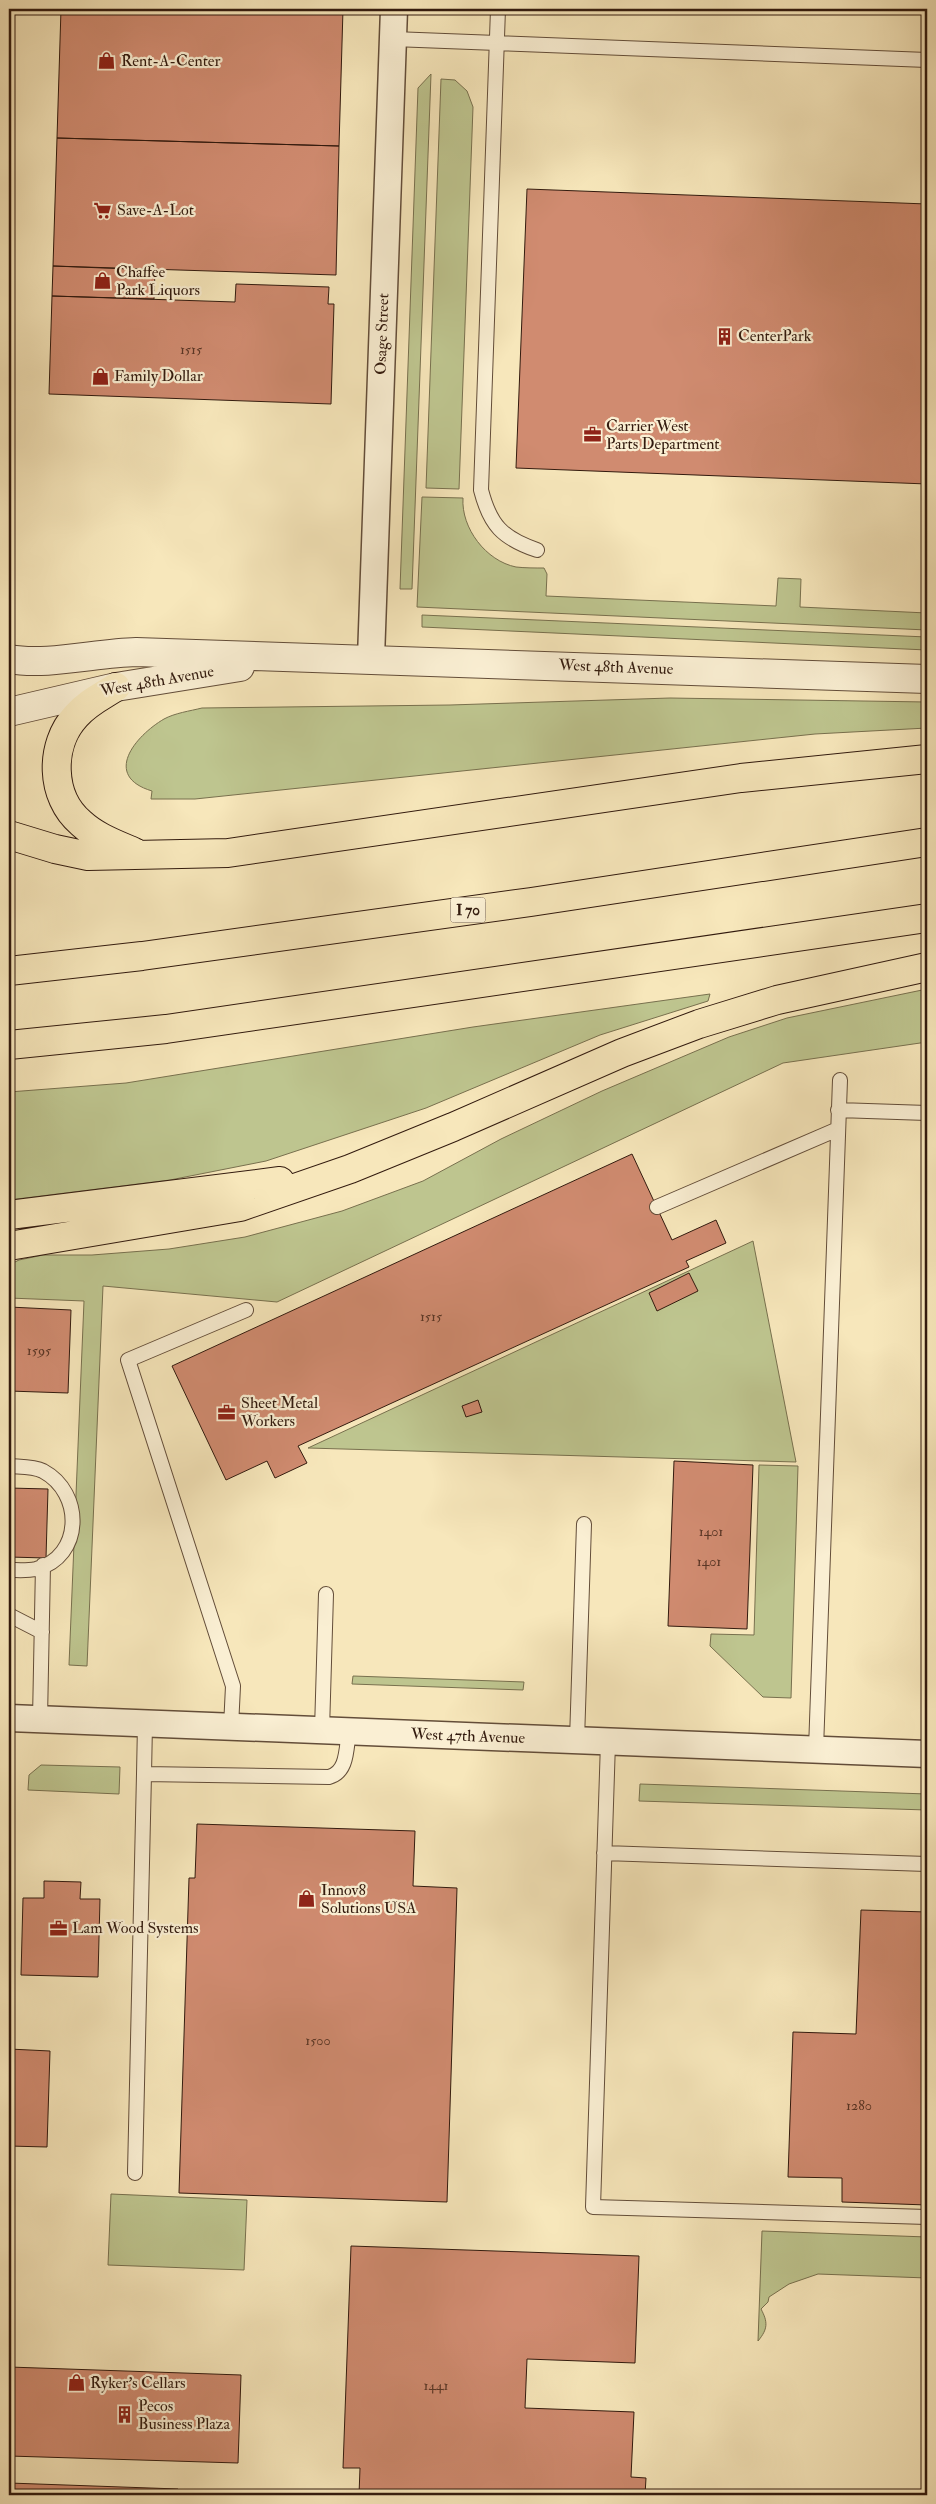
<svg xmlns="http://www.w3.org/2000/svg" width="936" height="2504" font-family="'IM FELL Double Pica',serif">
<rect width="100%" height="100%" fill="#f7e7bb"/>
<filter id="stains"><feTurbulence type="fractalNoise" baseFrequency=".004" numOctaves="4"/><feColorMatrix values="0 0 0 0 .2 0 0 0 0 .09 0 0 0 0 .02 0 0 0 .5 -.17"/></filter>
<radialGradient id="worn" r=".72"><stop offset=".6" stop-color="#630" stop-opacity="0"/><stop offset="1" stop-color="#630" stop-opacity=".3"/></radialGradient>
<!-- green -->
<path fill="#bec58f" stroke="#78704e" d="M 431,74 L 412,589 L 400,589 L 418,88 Z
M 441,79 L 455,80 L 467,91 L 473,107 L 459,489 L 426,488 Z
M 422,497 L 463,498 C 461,528 486,561 516,567 C 525,568 535,568 544,568 L 547,574 L 546,596 L 776,606 L 778,578 L 801,579 L 800,607 L 927,613 L 927,630 L 417,607 Z
M 422,615 L 927,637 L 927,650 L 422,627 Z
M 670,698 L 927,702 L 927,728 L 815,734 L 195,799 L 151,799 L 152,791 C 102,776 135,736 164,719 C 175,713 190,711 202,708 L 450,705 Z
M 927,989 L 927,1042 L 783,1063 L 277,1302 L 103,1286 L 87,1666 L 69,1665 L 84,1301 L 9,1298 L 9,1265 L 19,1260 L 43,1255 L 92,1255 L 169,1249 L 245,1237 L 342,1211 L 423,1181 L 501,1139 L 602,1091 L 729,1037 L 787,1018 Z
M 710,994 L 708,1001 L 600,1035 L 426,1108 L 266,1161 L 170,1180 L 9,1200 L 9,1092 L 126,1083 L 473,1027 Z
M 753,1241 L 796,1462 L 308,1448 Z
M 759,1465 L 798,1466 L 791,1698 L 763,1697 L 710,1646 L 711,1634 L 754,1635 Z
M 353,1676 L 524,1682 L 523,1690 L 352,1684 Z
M 41,1765 L 120,1767 L 119,1794 L 28,1790 L 29,1775 Z
M 640,1784 L 927,1794 L 927,1810 L 639,1801 Z
M 111,2194 L 247,2200 L 244,2270 L 108,2265 Z
M 762,2231 L 927,2237 L 927,2278 L 818,2274 L 789,2284 L 769,2297 L 768,2302 L 761,2309 C 768,2322 768,2329 758,2341 Z"/>
<!-- building -->
<path fill="#d08b70" stroke="#321a0e" d="M 61,9 L 343,9 L 339,146 L 57,138 Z
M 57,138 L 339,146 L 336,275 L 53,266 Z
M 527,189 L 927,204 L 927,484 L 516,468 Z
M 53,266 L 155,270 L 154,299 L 52,296 Z
M 236,284 L 329,287 L 328,304 L 334,304 L 331,404 L 49,394 L 52,296 L 235,302 Z
M 632,1154 L 672,1240 L 716,1220 L 726,1243 L 686,1261 L 689,1267 L 298,1446 L 307,1463 L 275,1478 L 267,1461 L 226,1480 L 172,1366 Z
M 689,1273 L 698,1291 L 657,1311 L 649,1293 Z
M 9,1307 L 71,1310 L 68,1393 L 9,1391 Z
M 478,1400 L 482,1412 L 466,1417 L 462,1406 Z
M 674,1461 L 753,1465 L 747,1629 L 668,1626 Z
M 9,1488 L 48,1489 L 46,1558 L 9,1557 Z
M 197,1824 L 415,1831 L 413,1886 L 457,1888 L 447,2202 L 179,2193 L 189,1878 L 195,1878 Z
M 44,1881 L 81,1882 L 80,1899 L 100,1899 L 98,1977 L 21,1975 L 23,1898 L 44,1898 Z
M 861,1910 L 927,1912 L 927,2205 L 842,2202 L 842,2178 L 788,2177 L 793,2032 L 856,2034 Z
M 9,2049 L 50,2051 L 47,2147 L 9,2146 Z
M 351,2246 L 639,2256 L 635,2363 L 527,2359 L 525,2408 L 634,2412 L 631,2477 L 646,2478 L 645,2495 L 359,2495 L 360,2468 L 343,2468 Z
M 9,2367 L 241,2375 L 238,2463 L 9,2456 Z
M 9,2483 L 178,2489 L 177,2495 L 9,2495 Z"/>
<g fill="none" stroke-linecap="round" stroke-linejoin="round">
<defs>
<path id="service" d="M 498,9 L 481,490 C 490,525 502,538 537,550
M 393,39 L 927,60
M 838,1110 L 927,1113
M 657,1207 L 838,1129
M 9,1466 C 19,1467 33,1466 43,1471 C 84,1493 83,1557 36,1569 C 27,1571 17,1570 9,1570
M 9,1615 L 42,1632
M 40,1719 L 43,1565
M 145,1724 L 144,1774 L 329,1777 C 348,1772 346,1748 349,1731
M 231,1727 L 233,1686 L 128,1360 L 246,1310
M 322,1730 L 326,1594
M 577,1740 L 584,1524
M 608,1742 L 593,2207 L 927,2217
M 816,1749 L 840,1080
M 604,1853 L 927,1864
M 135,2173 L 144,1774"/>
<path id="minor" d="M 371,658 L 394,9
M 9,1718 L 927,1754"/>
<path id="tertiary" d="M 9,659 C 47,666 96,653 136,652 L 927,679
M 9,712 L 116,687 L 240,667"/>
<path id="motorway" d="M 116,687 C 102,696 87,703 76,716 C 49,745 50,797 81,823 C 96,837 116,844 134,852
M 9,835 L 55,849 L 88,856 L 228,853 L 741,778 L 927,759
M 9,971 L 142,956 L 531,902 L 927,842
M 9,1045 L 166,1029 L 927,918
M 9,1215 L 280,1181
M 9,1246 L 240,1207 L 350,1169 L 453,1127 L 622,1053 L 699,1024 L 777,1000 L 927,967"/>
</defs>
<!-- service casing -->
<use href="#service" stroke="#634d39" stroke-width="16"/>
<!-- minor casing -->
<use href="#minor" stroke="#634d39" stroke-width="29"/>
<!-- tertiary casing -->
<use href="#tertiary" stroke="#634d39" stroke-width="30"/>
<!-- motorway casing -->
<use href="#motorway" stroke="#321a0e" stroke-width="30"/>
<!-- service -->
<use href="#service" stroke="#faefd3" stroke-width="14"/>
<!-- minor -->
<use href="#minor" stroke="#faefd3" stroke-width="26"/>
<!-- tertiary -->
<use href="#tertiary" stroke="#faefd3" stroke-width="28"/>
<!-- motorway -->
<use href="#motorway" stroke="#f7e7bb" stroke-width="28"/>
</g>
<!-- icons -->
<defs>
<symbol id="shop-bare" viewBox="-9 -9 18 18"><path d="M-5-2.5h2.3a2.7 3.5 0 0 1 5.4 0H5L5.5 6h-11ZM-1.5-2.5h3a1.5 2.3 0 0 0-3 0Z" fill="#8f2418" stroke="#faefd3" stroke-width="2.5" paint-order="stroke"/></symbol>
<symbol id="supermarket-bare" viewBox="-9 -9 18 18"><path d="M-6-5.5h2.5l.6 2H6L4.5 2H-2.5L-4.4-4H-6ZM-1.5 3.2a1.3 1.3 0 1 0 .1 0ZM3 3.2a1.3 1.3 0 1 0 .1 0Z" fill="#8f2418" stroke="#faefd3" stroke-width="2.5" paint-order="stroke"/></symbol>
<symbol id="building-bare" viewBox="-9 -9 18 18"><path d="M-4-6H4V6H1V3H-1V6H-4ZM-2.5-4.3h1.7v1.8h-1.7ZM.8-4.3h1.7v1.8H.8ZM-2.5-1h1.7V.8h-1.7ZM.8-1h1.7V.8H.8Z" fill="#8f2418" stroke="#faefd3" stroke-width="2.5" paint-order="stroke"/></symbol>
<symbol id="office-bare" viewBox="-9 -9 18 18"><path d="M-6-3h4V-5.5h4V-3h4V5H-6ZM-1-4.5V-3h2v-1.5ZM-6 0V1H6V0Z" fill="#8f2418" stroke="#faefd3" stroke-width="2.5" paint-order="stroke"/></symbol>
</defs>
<g fill-rule="evenodd">
<use href="#shop-bare" x="94" y="48" width="25" height="25"/>
<use href="#supermarket-bare" x="90" y="198" width="25" height="25"/>
<use href="#shop-bare" x="90" y="268" width="25" height="25"/>
<use href="#building-bare" x="712" y="324" width="25" height="25"/>
<use href="#shop-bare" x="88" y="364" width="25" height="25"/>
<use href="#office-bare" x="580" y="422" width="25" height="25"/>
<use href="#office-bare" x="214" y="1400" width="25" height="25"/>
<use href="#shop-bare" x="294" y="1886" width="25" height="25"/>
<use href="#office-bare" x="46" y="1916" width="25" height="25"/>
<use href="#shop-bare" x="64" y="2370" width="25" height="25"/>
<use href="#building-bare" x="112" y="2402" width="25" height="25"/>
</g>
<g text-anchor="middle" dominant-baseline="central" stroke-width="4.5" stroke-linejoin="round" paint-order="stroke">
<!-- number labels -->
<g font-size="14" fill="#5a3626">
<text x="191" y="349">1515</text>
<text x="431" y="1316">1515</text>
<text x="39" y="1350">1595</text>
<text x="711" y="1531">1401</text>
<text x="709" y="1561">1401</text>
<text x="318" y="2040">1500</text>
<text x="859" y="2105">1280</text>
<text x="436" y="2385">1441</text>
</g>
<!-- shield labels -->
<rect fill="#faefd3" stroke="#6e5a49" stroke-width="1" x="450.5" y="897.5" width="35" height="25" rx="4"/>
<g font-size="15" font-weight="bold" fill="#321a0e">
<text x="468" y="910">I 70</text>
</g>
<!-- poi labels -->
<g font-size="16" fill="#321a0e" stroke="#faefd3" text-anchor="start">
<text x="121" y="61">Rent-A-Center</text>
<text x="117" y="210">Save-A-Lot</text>
<text x="116" y="272">Chaffee<tspan x="116" dy="18">Park Liquors</tspan></text>
<text x="738" y="336">CenterPark</text>
<text x="114" y="376">Family Dollar</text>
<text x="606" y="426">Carrier West<tspan x="606" dy="18">Parts Department</tspan></text>
<text x="241" y="1403">Sheet Metal<tspan x="241" dy="18">Workers</tspan></text>
<text x="321" y="1890">Innov8<tspan x="321" dy="18">Solutions USA</tspan></text>
<text x="72" y="1928">Lam Wood Systems</text>
<text x="90" y="2383">Ryker's Cellars</text>
<text x="138" y="2406">Pecos<tspan x="138" dy="18">Business Plaza</tspan></text>
</g>
<!-- street labels -->
<g font-size="16" fill="#321a0e" stroke="#faefd3">
<text transform="translate(382 334) rotate(-88)">Osage Street</text>
<text transform="translate(616 667) rotate(2)">West 48th Avenue</text>
<text transform="translate(157 681) rotate(-10)">West 48th Avenue</text>
<text transform="translate(468 1736) rotate(2)">West 47th Avenue</text>
</g>
</g>
<!-- margin -->
<rect width="936" height="2504" fill="none" stroke="#f7e7bb" stroke-width="30"/>
<rect x="10" y="10" width="916" height="2484" fill="none" stroke="#321a0e" stroke-width="2.5"/>
<rect x="15" y="15" width="906" height="2474" fill="none" stroke="#321a0e"/>
<rect width="100%" height="100%" filter="url(#stains)"/>
<rect width="100%" height="100%" fill="url(#worn)"/>
</svg>
